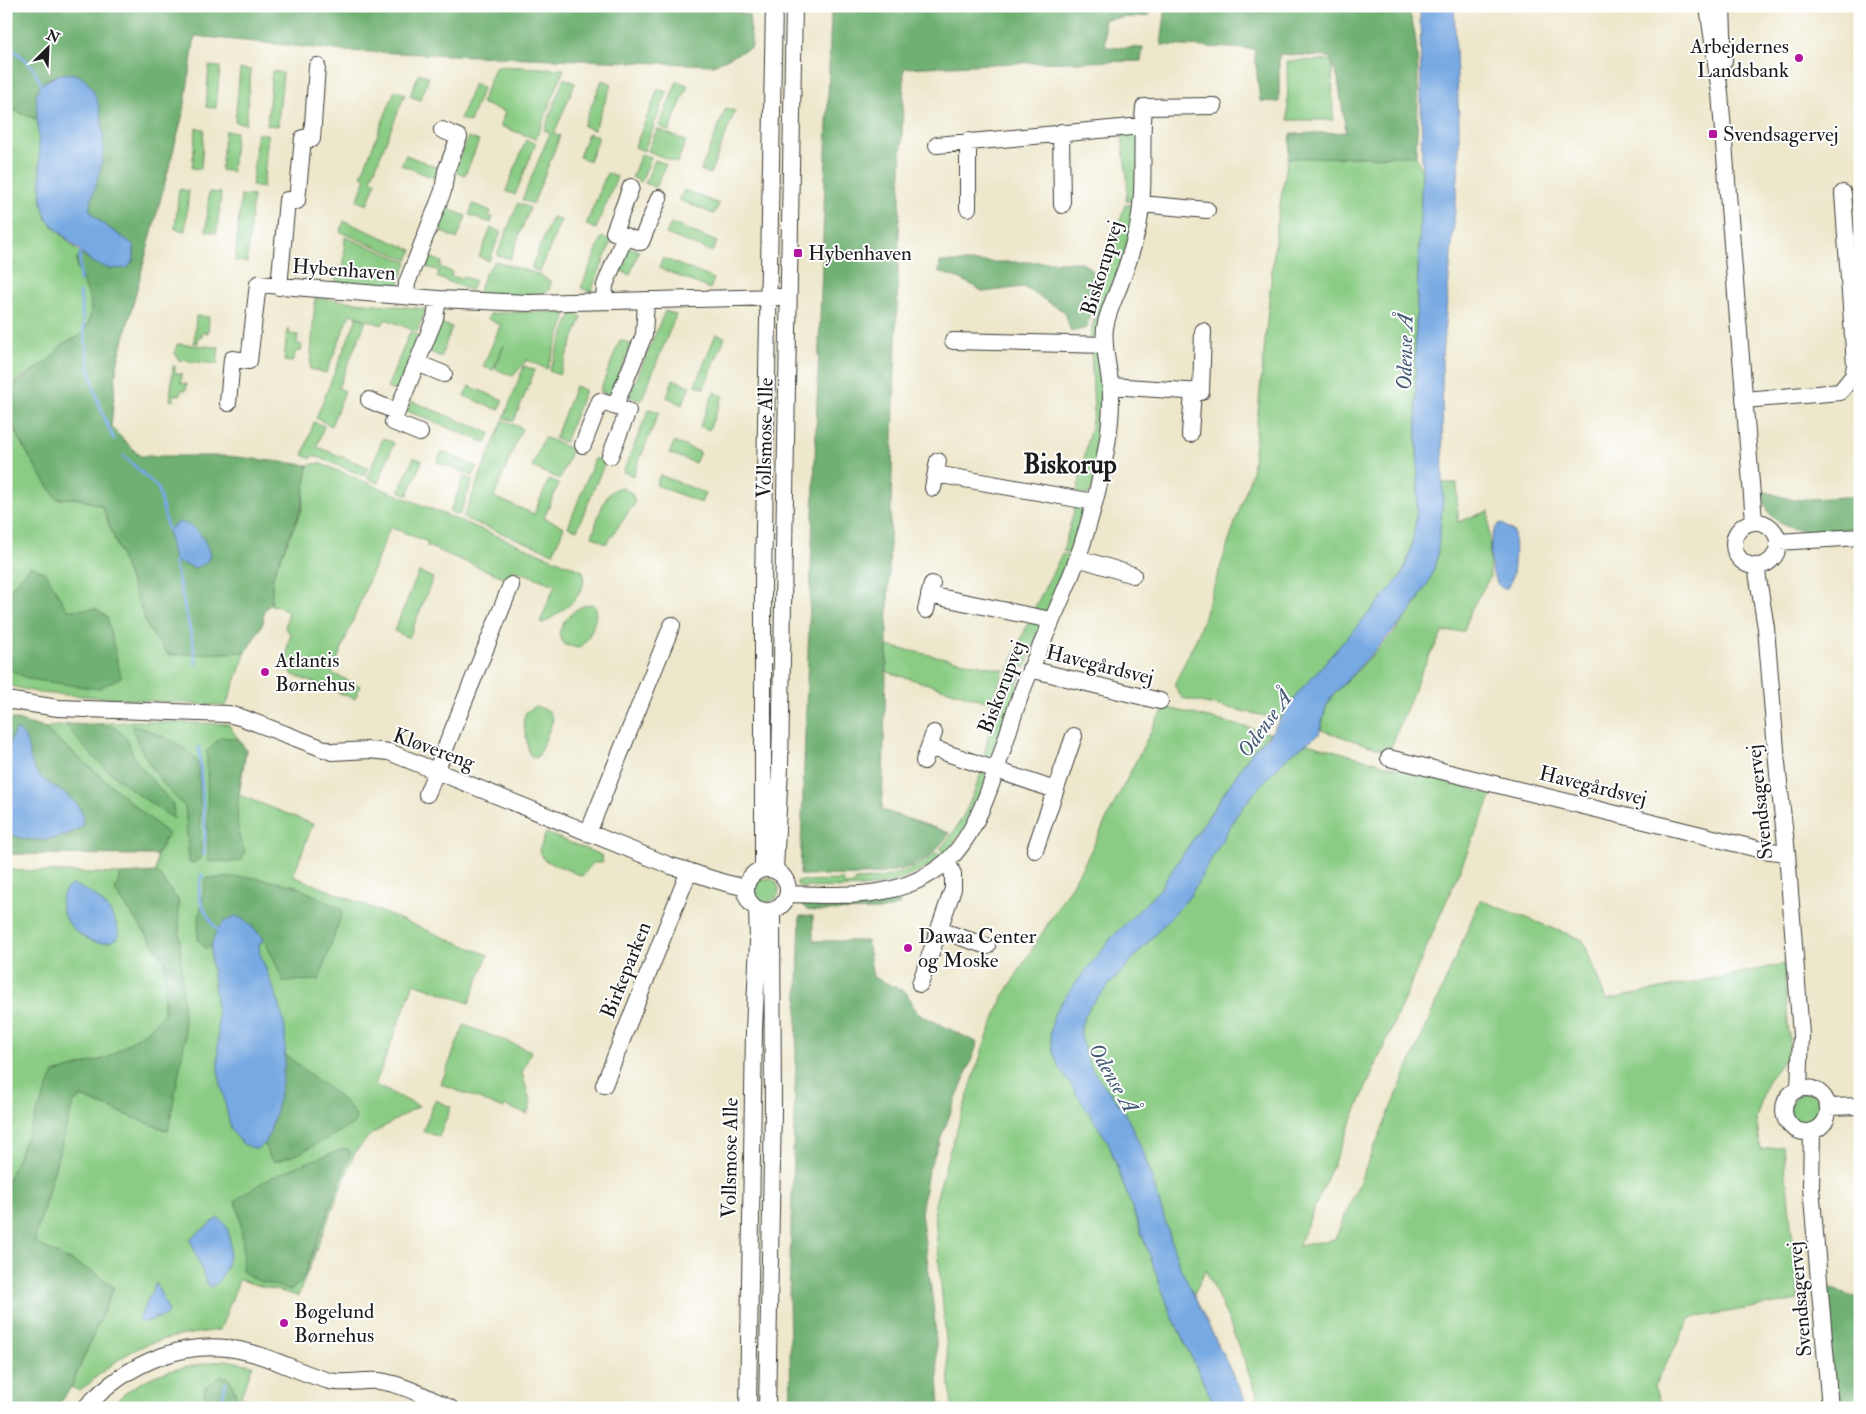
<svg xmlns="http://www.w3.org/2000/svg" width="1866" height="1414" font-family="'IM FELL Double Pica',serif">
<rect width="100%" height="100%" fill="#fff"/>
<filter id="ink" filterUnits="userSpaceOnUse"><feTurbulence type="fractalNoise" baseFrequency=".02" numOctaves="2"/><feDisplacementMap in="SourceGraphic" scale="10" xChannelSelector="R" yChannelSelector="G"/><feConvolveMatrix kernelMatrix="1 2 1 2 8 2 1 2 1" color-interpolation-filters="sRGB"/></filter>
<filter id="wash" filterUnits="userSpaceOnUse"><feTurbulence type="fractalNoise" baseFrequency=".0096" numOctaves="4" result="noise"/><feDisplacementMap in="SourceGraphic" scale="20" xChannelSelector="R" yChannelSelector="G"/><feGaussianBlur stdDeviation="1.12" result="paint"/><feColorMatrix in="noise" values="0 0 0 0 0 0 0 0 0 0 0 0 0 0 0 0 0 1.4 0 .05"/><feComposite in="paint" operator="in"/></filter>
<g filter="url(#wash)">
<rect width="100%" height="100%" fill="#ede7cb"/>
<!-- green -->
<path fill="#8acc84" stroke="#537450" d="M 1332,60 L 1333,120 L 1288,120 L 1287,61 Z
M 209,66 L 220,67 L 216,108 L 206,107 Z
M 496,66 L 564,69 L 536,139 L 500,126 L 505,112 L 481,103 Z
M 240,69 L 251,70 L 246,124 L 235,122 Z
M 272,71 L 283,73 L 278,126 L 267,125 Z
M 419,73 L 429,77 L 420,100 L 410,96 Z
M 564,78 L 575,83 L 554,134 L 560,136 L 533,204 L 522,200 L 550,133 L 544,130 Z
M 602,80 L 612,84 L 594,130 L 583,126 Z
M 677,81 L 688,85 L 669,131 L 659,126 Z
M 474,83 L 483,87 L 470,122 L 460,119 Z
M 658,89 L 667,92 L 644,151 L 635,147 Z
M 395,90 L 405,94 L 371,179 L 376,182 L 367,205 L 357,201 L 366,178 L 361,176 Z
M 6,107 L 38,120 L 42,204 L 47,220 L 80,253 C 65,273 105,292 86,327 C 81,338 75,338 66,342 C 60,345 57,352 53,357 C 39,369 18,376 6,391 Z
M 726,108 L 735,111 L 710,174 L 701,170 Z
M 196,128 L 204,129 L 201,169 L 192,168 Z
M 657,129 L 686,141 L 677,163 L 648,151 Z
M 225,131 L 236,132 L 232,172 L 221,170 Z
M 1133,132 L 1139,136 L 1137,202 L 1126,201 C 1131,178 1121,156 1123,133 Z
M 588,133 L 599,137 L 589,161 L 579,157 Z
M 257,134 L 268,134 L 263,188 L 252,186 Z
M 468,137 L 479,141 L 465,175 L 454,171 Z
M 526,140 L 536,143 L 515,195 L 506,191 Z
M 641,154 L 651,158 L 641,182 L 632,177 Z
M 406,155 L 441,169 L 437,179 L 401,165 Z
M 1416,156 L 1422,171 L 1415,351 L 1418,486 C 1417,517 1414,551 1400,578 L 1298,693 L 1279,719 L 1182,698 L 1174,685 L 1197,637 L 1252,472 L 1277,221 L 1288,158 Z
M 655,160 L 666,164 L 656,188 L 645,183 Z
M 607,173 L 617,177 L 596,229 L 586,225 Z
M 179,189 L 189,191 L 185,231 L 175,229 Z
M 684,190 L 719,204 L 714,214 L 679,200 Z
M 209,192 L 221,193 L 217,233 L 206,231 Z
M 241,195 L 253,196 L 247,262 L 235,261 Z
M 518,203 L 530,208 L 510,259 L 497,255 Z
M 473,204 L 491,211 L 489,216 L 493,217 L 491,223 L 469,215 Z
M 1125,205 L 1136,205 L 1135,220 L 1097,336 L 1090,338 L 1104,272 Z
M 446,208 L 466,216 L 457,239 L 437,230 Z
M 552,217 L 561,220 L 540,272 L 531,268 Z
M 344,221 L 412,250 L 408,260 L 340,232 Z
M 671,223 L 717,242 L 712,252 L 666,234 Z
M 491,228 L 501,232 L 489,261 L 479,257 Z
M 345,237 L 407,262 L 399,284 L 394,289 L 338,282 L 335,280 L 336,274 L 344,265 Z
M 602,237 L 612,240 L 591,292 L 581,288 Z
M 629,247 L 639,251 L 630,275 L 619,270 Z
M 425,255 L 442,262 L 440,267 L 452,272 L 451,276 L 462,279 L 464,276 L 475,281 L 471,291 L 437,277 L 439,271 L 421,265 Z
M 663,258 L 714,279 L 710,289 L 659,268 Z
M 495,261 L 538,274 L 551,282 L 549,290 L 540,295 L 478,294 L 484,275 Z
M 315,298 L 426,309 L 417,332 L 386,319 L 382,325 L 350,314 L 326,373 L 310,369 Z
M 665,311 L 676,315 L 641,401 L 629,396 Z
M 507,312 L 565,312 L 565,321 L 547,369 L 527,360 L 513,376 L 495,369 L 504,345 L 493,370 L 483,367 L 500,326 L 502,326 L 488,319 L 490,314 Z
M 572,313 L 582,317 L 559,375 L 549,371 Z
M 196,316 L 209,317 L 208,333 L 202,332 L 202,337 L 198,337 L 198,343 L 194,343 Z
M 357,317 L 366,321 L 338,388 L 345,391 L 331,426 L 316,418 Z
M 440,323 L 452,327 L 441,357 L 428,351 Z
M 287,330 L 290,330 L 289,334 L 298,335 L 297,344 L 302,345 L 301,351 L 296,351 L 292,362 L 284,361 Z
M 410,332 L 419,336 L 397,392 L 387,388 Z
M 716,334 L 725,337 L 704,388 L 695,385 Z
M 620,340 L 631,344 L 611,396 L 600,391 Z
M 177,344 L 219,347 L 217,364 L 179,360 L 175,353 Z
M 1091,348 L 1097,348 L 1107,403 L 1093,487 L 1087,495 L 1077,493 L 1094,411 Z
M 173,366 L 175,366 L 175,373 L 182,374 L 181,383 L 187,384 L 186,390 L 181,390 L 180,395 L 174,394 L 174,401 L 170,400 Z
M 524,366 L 535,370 L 514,421 L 504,418 Z
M 673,379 L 690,386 L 682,405 L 667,397 Z
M 469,386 L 503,400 L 499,410 L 464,396 Z
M 575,386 L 585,390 L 565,442 L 555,439 Z
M 714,392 L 723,396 L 709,430 L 700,426 Z
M 411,401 L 490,433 L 486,443 L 407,411 Z
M 649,409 L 659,412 L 633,476 L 623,472 Z
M 6,412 L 17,437 L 57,499 L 76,498 L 102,506 L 149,630 L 168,655 L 246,652 L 226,706 L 40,693 L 6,685 Z
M 503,420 L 522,428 L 494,497 L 534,514 L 549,479 L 559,483 L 544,518 L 564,527 L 553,553 L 463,518 Z
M 314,422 L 324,426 L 317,447 L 368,467 L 364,476 L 313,455 L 311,459 L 303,455 Z
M 544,437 L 572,449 L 560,479 L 532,467 Z
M 383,438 L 394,443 L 378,483 L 367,478 Z
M 674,442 L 700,452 L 695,463 L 669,453 Z
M 442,452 L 477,466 L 473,476 L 437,462 Z
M 414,457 L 422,461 L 408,495 L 399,491 Z
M 595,458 L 605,462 L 577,530 L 568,527 Z
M 319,463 L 583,571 C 589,597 562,610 544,623 L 540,622 L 555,585 L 512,569 L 508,579 L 427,546 L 428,542 L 390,527 L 332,673 L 360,686 L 355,699 L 293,675 C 285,665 286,645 291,635 L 285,628 L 288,613 L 282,608 L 271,605 L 273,575 L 302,509 L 308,465 Z
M 660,475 L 705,493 L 701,503 L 656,485 Z
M 464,477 L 473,480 L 460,515 L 450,512 Z
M 1443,483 L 1457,483 L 1458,522 L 1489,511 L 1490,577 L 1471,610 L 1464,631 L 1443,632 L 1422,670 L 1389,752 L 1321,730 L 1326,707 L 1332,696 L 1393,634 L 1419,601 L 1443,499 Z
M 621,487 L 632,493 L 635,503 L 606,544 L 592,536 C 598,521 603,489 621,487 Z
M 1076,503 L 1087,510 L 1073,554 L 1063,551 Z
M 1062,554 L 1073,557 L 1050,611 L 1045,614 L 1034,609 Z
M 419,572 L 433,578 L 409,638 L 394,631 Z
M 592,604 L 596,608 C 597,620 589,643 578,648 L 565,645 L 559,636 C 560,622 577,604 592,604 Z
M 1029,621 L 1040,622 L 1042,628 L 1025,668 L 1011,662 Z
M 887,646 L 1004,670 L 992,703 L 887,672 Z
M 1010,666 L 1022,671 L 994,759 L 983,761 L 994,709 Z
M 536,706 L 549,711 L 553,720 L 539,755 L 534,758 L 529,754 L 523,720 L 526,712 Z
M 1168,708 L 1270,733 L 1253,750 L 1159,890 L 1113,936 L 1065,997 L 1056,1012 L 1108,1142 L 1171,1314 L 1216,1408 L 952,1408 L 934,1207 L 948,1156 L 983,1048 L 1003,997 L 1083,866 L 1158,717 Z
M 133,721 L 228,724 L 246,750 L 239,795 L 313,824 L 293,876 L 488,955 L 469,1003 L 414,983 L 375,1085 L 419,1106 L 370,1135 L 355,1152 L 298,1296 L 239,1280 L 220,1330 C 191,1334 158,1337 133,1351 C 113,1361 97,1377 80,1391 L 71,1387 L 114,1287 L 34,1242 L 73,1103 L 81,1097 L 168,1131 L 178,900 L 156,872 L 157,855 L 168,834 L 44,728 C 74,723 103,725 133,721 Z
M 1304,742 L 1492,795 L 1298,1246 L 1335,1239 L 1480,900 L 1583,940 L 1606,1000 L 1784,964 L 1790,1052 L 1767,1082 L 1756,1119 L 1761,1150 L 1783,1146 L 1799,1300 L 1691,1318 L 1654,1386 L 1662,1408 L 1262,1408 L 1230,1324 L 1206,1270 L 1193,1296 L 1179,1265 L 1144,1154 L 1122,1108 L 1093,1071 L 1087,1059 L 1081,1036 L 1081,1025 L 1090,1006 L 1190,896 L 1236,816 L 1271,772 Z
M 982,770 L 987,776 L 969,824 L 944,855 L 940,849 C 961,826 972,800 982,770 Z
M 546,833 L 601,855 L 603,862 L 593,863 L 582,876 L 544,860 L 539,850 Z
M 937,852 L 942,858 C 893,892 859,888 802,887 L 797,885 L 797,881 L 843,880 L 844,885 L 855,884 L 855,880 C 887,879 912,872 937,852 Z
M 6,870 L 121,874 L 115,891 L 165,960 L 164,1013 L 151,1028 L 107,1058 L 54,1073 L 6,1186 Z
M755 890a12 12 0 1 1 24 0a12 12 0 1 1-24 0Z
M 464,1025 L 531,1051 L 522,1073 L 531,1104 L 527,1114 L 505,1106 L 504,1109 L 441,1084 Z
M1790 1109a16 16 0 1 1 32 0a16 16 0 1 1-32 0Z
M 435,1100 L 451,1107 L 439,1137 L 423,1131 Z
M 225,1360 L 253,1365 L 241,1396 L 271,1408 L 109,1408 C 146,1370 176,1369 225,1360 Z"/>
<!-- forest -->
<path fill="#6fb072" stroke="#466647" d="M 6,6 L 714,6 L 749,15 L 752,47 L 713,65 L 344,51 L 195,36 L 184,110 L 117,365 L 111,427 L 140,456 L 228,456 L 308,465 L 301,509 L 273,575 L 271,603 L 264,611 L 263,623 L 246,652 L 169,655 L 149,630 L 102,506 L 76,498 L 57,499 C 40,474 0,419 8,389 C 22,378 39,369 52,357 C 57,353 60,346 65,343 C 75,337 79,340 86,328 C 104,294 66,272 80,253 L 93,262 L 134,259 L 134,245 C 118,233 100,225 89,209 L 95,184 L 75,74 C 38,74 36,87 38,120 L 6,107 Z
M 844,6 L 1154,6 L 1148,16 L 1104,19 L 1106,47 L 1143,48 L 1141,61 L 1016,63 L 904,68 L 882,810 L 950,833 C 944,840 938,848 932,854 C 897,882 842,874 800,875 L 831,14 Z
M 1166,6 L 1405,6 C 1424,29 1417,124 1416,156 L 1288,158 L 1291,134 L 1346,132 L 1338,79 L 1330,57 L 1279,54 L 1279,102 L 1260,101 L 1254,49 L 1161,45 Z
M 940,262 L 1081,262 L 1098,274 L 1087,328 L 1071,332 L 1065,312 L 1023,287 L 984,292 L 961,279 L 939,272 Z
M 1762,491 L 1794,500 L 1860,496 L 1860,528 C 1822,530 1769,543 1762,491 Z
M 31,566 L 46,573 L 67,610 L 96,609 L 107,617 L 121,677 L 98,689 L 29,679 L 6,668 L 6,596 L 9,590 Z
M 6,717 L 44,728 L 168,834 L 157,855 L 6,854 Z
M 66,724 L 101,725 L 116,728 L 125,737 L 138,764 L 173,804 L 174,819 C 136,794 92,763 66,724 Z
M 133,725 C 156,733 185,743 199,764 L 201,857 L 194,863 L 189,863 L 185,807 C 162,784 142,759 132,727 Z
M 221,737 L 238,739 L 246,750 C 241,779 230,826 245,851 L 242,860 L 235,862 L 208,861 L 207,751 Z
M 157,872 L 178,900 L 185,1040 L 168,1131 L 81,1097 L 73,1103 L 34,1242 L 97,1274 L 114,1287 L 71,1387 L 57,1408 L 6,1408 L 8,1339 L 6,1185 L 54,1073 L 107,1058 L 151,1028 L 164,1013 L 165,960 L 115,891 L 121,874 Z
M 250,877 L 293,885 L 343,910 L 319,980 L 283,981 C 272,956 263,926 235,916 C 221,924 217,932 211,946 L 206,949 L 198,940 L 198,925 L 206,878 Z
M 898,896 L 900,905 L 884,910 L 816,911 L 807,910 L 800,903 L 876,901 Z
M 800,916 L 813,916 L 813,941 L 867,941 L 873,977 L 906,992 L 917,1013 L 978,1043 L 928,1171 L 921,1213 L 934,1311 L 940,1408 L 791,1408 L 789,1299 Z
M 284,1054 L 341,1098 L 356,1115 L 354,1124 L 298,1154 L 274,1162 L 268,1155 L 265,1144 L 280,1094 Z
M 346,1148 L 351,1152 L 302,1281 L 291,1290 L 256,1280 L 242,1271 C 244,1247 243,1224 235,1201 C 266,1175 309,1162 346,1148 Z
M 1823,1286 L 1860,1298 L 1860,1408 L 1835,1408 Z
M 221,1375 L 230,1380 L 239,1402 L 237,1408 L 203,1408 L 205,1388 Z"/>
<!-- water -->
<path fill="#77a9e2" stroke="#4a627f" d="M 1420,6 L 1454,6 L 1459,124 L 1459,167 L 1442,356 L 1443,499 L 1437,559 L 1430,580 L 1410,613 L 1332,696 L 1326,707 L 1319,734 L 1286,758 L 1254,793 L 1236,816 L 1190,896 L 1090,1006 L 1081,1025 L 1081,1036 L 1087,1059 L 1093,1071 L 1122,1108 L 1130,1123 L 1144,1154 L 1179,1265 L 1249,1408 L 1216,1408 L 1171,1314 L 1108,1142 L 1059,1067 L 1053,1052 L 1050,1034 L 1054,1014 L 1065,997 L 1113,936 L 1159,890 L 1253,750 L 1268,737 L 1298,693 L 1400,578 C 1414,551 1417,517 1418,486 L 1415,351 L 1422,171 Z
M 59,74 C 64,74 70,73 75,74 C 102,81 106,138 102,160 C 99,176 93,193 89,209 C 100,225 118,233 134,245 L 134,259 L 128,268 L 110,269 L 92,262 L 47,220 L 42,204 L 36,94 L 41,84 Z
M 179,522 C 197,525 206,539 210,556 L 206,563 L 195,568 L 174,561 L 168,530 Z
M 1501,523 L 1514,532 C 1515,545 1516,579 1507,588 L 1502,588 C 1487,579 1486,530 1501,523 Z
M 16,729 C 31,735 27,761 37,773 C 50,789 89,799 82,826 C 68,840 19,847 6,829 L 6,749 Z
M 71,885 C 94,889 117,913 119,936 C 93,961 39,908 71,885 Z
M 235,916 L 244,919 L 264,939 L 259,945 L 260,954 C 268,975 278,997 283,1019 C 291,1050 278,1115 265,1144 L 256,1149 L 243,1144 L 231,1130 L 218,1071 L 218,1015 L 211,960 L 211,946 L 217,930 L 224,922 Z
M 218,1218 C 239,1228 230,1278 211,1287 L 208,1286 L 190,1239 Z
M 156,1283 L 168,1310 L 167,1315 L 142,1323 L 138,1320 Z"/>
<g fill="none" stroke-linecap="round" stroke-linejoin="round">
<!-- stream -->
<path stroke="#77a9e2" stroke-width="3" d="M 6,45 C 25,58 32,63 41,84
M 80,281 L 80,253
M 80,293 C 86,349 88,388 114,439
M 124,456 L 158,488 L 168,530
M 174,561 L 193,643 L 196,664
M 199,747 L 205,831 L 204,855
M 202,875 C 194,899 205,912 217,930
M 220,1408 L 226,1383"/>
</g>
</g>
<g filter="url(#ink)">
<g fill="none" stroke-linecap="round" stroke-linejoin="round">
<defs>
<path id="minor" d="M 1708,6 L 1720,93 L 1754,521
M 1722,6 L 1724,61
M 1061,132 L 1062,205
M 968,141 L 968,208
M 937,145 L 1142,126
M 631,187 L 614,232 L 641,242 L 659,198
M 1141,204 L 1207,210
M 279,287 L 287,200 L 297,201 L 303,138 L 312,139 L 317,66
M 406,296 L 407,283 L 443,191 L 446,171 L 459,137 L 442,130
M 604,301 L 605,285 L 625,236
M 953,341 L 1105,345
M 417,363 L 444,374
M 1111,386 L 1201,392 L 1203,331
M 369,400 L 397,412
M 1744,400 L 1840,392 L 1853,376 L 1855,365 L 1843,193
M 228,403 L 232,359 L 249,361 L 258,284 L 438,299 L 528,303 L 780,297
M 615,406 L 644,335 L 646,300
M 420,433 L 393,422 L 435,318 L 438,299
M 1190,434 L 1193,391
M 583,445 L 600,401 L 628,411 L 610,456
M 936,474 L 1094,502
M 933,488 L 938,461
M1734 544a22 22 0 1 1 44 0a22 22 0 1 1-44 0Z
M 1778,542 L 1860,537
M 1078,558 L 1133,575
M 1756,566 L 1766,628 L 1778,774 L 1787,853 L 1801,1035 L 1799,1089
M 929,595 L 1051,620
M 926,610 L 932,584
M 1030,669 L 1160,701
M 6,700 L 58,708 L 228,714 L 243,718 L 332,752 L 369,750 L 389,752 L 671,866 C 696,872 720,884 745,887
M 929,747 L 1055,790
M 1389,758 L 1762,850 L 1787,853
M 924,761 L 934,733
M 427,794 L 511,585
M 588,833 L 672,625
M 1035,850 L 1074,736
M746 890a21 21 0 1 1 42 0a21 21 0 1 1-42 0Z
M 763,869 L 763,582 L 774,6
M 775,870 L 780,767 L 794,6
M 788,894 C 844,895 899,901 945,863 C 984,830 1001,750 1018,702 C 1038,645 1069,591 1086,532 C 1098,492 1111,441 1111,400 C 1112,376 1102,351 1105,328 C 1107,314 1114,299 1119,287 C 1127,267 1133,248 1138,227 C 1146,187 1140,147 1144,107 L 1214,106
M 939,930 L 987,946
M 920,984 L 953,889 L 953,874 L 947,861
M 604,1085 L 689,871
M1784 1110a22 22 0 1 1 44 0a22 22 0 1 1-44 0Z
M 1828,1107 L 1860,1106
M 1812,1131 L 1811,1187 L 1830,1408
M 85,1408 C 127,1363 186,1336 248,1352 C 276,1359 302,1374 330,1381 C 346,1385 363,1379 379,1381 C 403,1384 428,1398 450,1408
M 748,1408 L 754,1030 L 758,942 L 757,909
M 767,1408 L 773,1110 L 772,911"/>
</defs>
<!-- minor casing -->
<use href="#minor" stroke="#3b3a36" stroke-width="18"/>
<!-- minor -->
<use href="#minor" stroke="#fff" stroke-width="16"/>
</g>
</g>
<!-- markers -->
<g fill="#b5179e" stroke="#fff" stroke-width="2">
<circle cx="1799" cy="58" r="5"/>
<rect x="1708" y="129" width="10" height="10" rx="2.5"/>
<rect x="793" y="248" width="10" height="10" rx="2.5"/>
<circle cx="265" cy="672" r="5"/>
<circle cx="908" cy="948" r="5"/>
<circle cx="284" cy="1323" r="5"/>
</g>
<g text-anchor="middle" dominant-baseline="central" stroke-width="4" stroke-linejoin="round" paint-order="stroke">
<!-- poi labels -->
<g font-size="21" fill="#1c1c1c" stroke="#fff" text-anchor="start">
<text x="1789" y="46" text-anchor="end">Arbejdernes<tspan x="1789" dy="24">Landsbank</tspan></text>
<text x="1723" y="134">Svendsagervej</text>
<text x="808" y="253">Hybenhaven</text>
<text x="275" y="660">Atlantis<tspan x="275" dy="24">Børnehus</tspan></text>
<text x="918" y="936">Dawaa Center<tspan x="918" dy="24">og Moske</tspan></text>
<text x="294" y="1311">Bøgelund<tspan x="294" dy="24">Børnehus</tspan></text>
</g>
<!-- street labels -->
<g font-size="21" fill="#1c1c1c" stroke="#fff">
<text transform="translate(1102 268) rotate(-73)">Biskorupvej</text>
<text transform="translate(344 270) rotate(4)">Hybenhaven</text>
<text transform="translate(765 438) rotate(-89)">Vollsmose Alle</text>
<text transform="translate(1100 665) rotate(14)">Havegårdsvej</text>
<text transform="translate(1002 687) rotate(-69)">Biskorupvej</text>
<text transform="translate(434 749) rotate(20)">Kløvereng</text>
<text transform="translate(1593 786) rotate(14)">Havegårdsvej</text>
<text transform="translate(1760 802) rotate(-96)">Svendsagervej</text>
<text transform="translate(626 970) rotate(-68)">Birkeparken</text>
<text transform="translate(730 1158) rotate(-89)">Vollsmose Alle</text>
<text transform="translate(1800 1299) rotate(-95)">Svendsagervej</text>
</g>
<!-- water labels -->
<g font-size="22" font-style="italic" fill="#455b75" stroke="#fff">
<text transform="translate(1405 352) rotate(-89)">Odense Å</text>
<text transform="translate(1265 724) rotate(-54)">Odense Å</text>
<text transform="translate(1113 1078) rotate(60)">Odense Å</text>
</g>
<!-- district labels -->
<g font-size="26" font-weight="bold" fill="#1c1c1c" stroke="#fff">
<text x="1070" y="465">Biskorup</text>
</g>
</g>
<!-- margin -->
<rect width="1866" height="1414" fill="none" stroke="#fff" stroke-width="25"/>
<!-- north arrow -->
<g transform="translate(48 48) rotate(24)" stroke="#ffffff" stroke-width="4" paint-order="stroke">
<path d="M0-4L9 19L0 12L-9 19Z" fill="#1c1c1c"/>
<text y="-8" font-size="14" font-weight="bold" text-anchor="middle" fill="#1c1c1c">N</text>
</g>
</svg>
